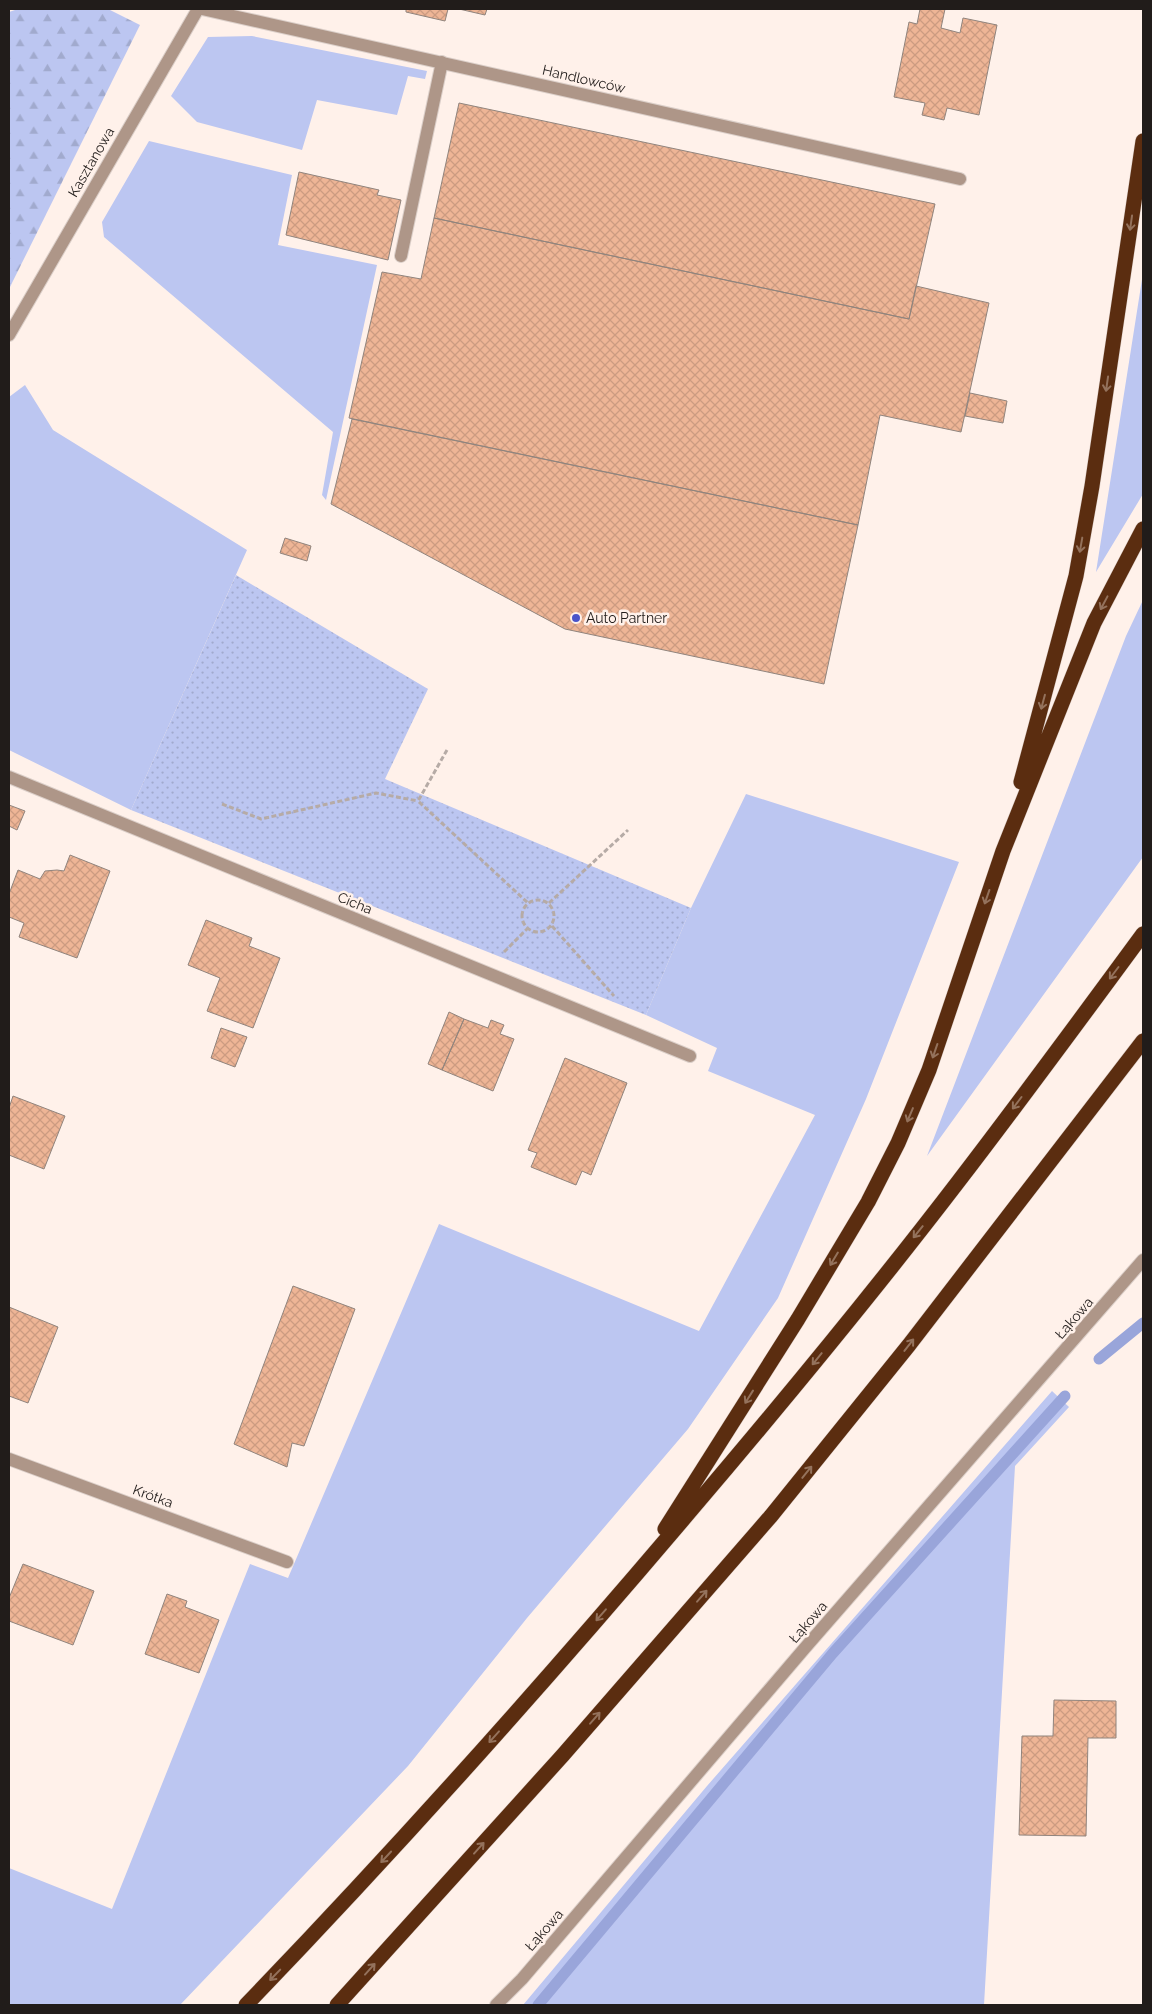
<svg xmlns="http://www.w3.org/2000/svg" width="1152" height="2014" font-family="Raleway,sans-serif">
<defs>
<pattern id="forest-firs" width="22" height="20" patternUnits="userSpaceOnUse" patternTransform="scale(1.25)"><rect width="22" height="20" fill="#bcc6f1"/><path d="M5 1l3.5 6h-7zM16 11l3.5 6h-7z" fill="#a1aace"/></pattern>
<pattern id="park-dots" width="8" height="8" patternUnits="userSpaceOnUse" patternTransform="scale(1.25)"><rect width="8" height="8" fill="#bcc6f1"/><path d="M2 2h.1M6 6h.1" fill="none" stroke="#a1aace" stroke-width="1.8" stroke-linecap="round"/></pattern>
<pattern id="building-cross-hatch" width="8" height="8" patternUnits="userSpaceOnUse" patternTransform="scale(1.25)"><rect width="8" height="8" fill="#eeb596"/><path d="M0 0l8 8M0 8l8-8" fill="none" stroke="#cc9b81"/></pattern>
</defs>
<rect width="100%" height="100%" fill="#fff1ea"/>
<!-- green -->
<path fill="#bcc6f1" d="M 252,36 L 427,71 L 425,79 L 408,76 L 397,115 L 317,100 L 302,150 L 197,122 L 171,96 L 208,37 Z
M 149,141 L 292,175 L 278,245 L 377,265 L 326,500 L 322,495 L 333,432 L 104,237 L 102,222 Z
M 1143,273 L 1143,494 L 1096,572 Z
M 25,385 L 53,430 L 247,550 L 131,810 L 9,750 L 9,397 Z
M 1143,600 L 1143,857 L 927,1156 L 1126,636 Z
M 746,794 L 959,862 L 866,1099 L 778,1298 L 688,1429 L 527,1618 L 408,1766 L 180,2005 L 9,2005 L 9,1868 L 112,1909 L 250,1564 L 288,1578 L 439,1224 L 699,1331 L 815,1115 L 708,1071 L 717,1048 L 646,1015 L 691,908 Z
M 1052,1391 L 1069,1407 L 1015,1466 L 984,2005 L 523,2005 L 707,1786 Z"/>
<!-- forest -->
<path fill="url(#forest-firs)" d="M 18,9 L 108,9 L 140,25 L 9,289 L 9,12 Z"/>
<!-- park -->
<path fill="url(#park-dots)" d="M 236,575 L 428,689 L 385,779 L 691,908 L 646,1015 L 131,810 Z"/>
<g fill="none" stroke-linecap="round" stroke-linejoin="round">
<!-- stream -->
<path stroke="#99a5da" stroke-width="11" d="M 1099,1359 L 1143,1323
M 538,2005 L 833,1653 L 1065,1396"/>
</g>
<!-- building -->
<path fill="url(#building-cross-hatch)" stroke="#90847d" d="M 406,9 L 448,9 L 445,21 L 406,12 Z
M 459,9 L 487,9 L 485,15 Z
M 920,9 L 945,9 L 941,28 L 960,33 L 963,18 L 997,25 L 979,115 L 947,108 L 944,120 L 922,115 L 925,103 L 894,97 L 909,22 L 917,24 Z
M 459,103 L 935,204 L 909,319 L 434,218 Z
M 299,172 L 379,190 L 377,195 L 401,200 L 388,260 L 286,235 Z
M 434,218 L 909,319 L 916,286 L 989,303 L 961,432 L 880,415 L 858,525 L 349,418 L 382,272 L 421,279 Z
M 970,393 L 1007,401 L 1003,423 L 965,416 Z
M 352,419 L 858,525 L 824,684 L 565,629 L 331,504 Z
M 285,538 L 311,546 L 307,561 L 280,553 Z
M 9,805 L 25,811 L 17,830 L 9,826 Z
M 70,855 L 110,871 L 77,958 L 19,937 L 24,923 L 9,917 L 9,894 L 18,870 L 40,879 L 45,871 L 57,870 L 64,871 Z
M 206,920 L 252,938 L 249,946 L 280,958 L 253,1028 L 207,1011 L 220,978 L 188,965 Z
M 449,1012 L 464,1019 L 442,1070 L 428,1064 Z
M 464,1019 L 488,1028 L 491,1020 L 504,1025 L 500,1034 L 514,1039 L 493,1091 L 442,1070 Z
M 221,1028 L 247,1037 L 235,1067 L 211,1058 Z
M 565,1058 L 627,1083 L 591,1175 L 582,1171 L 576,1185 L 531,1167 L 537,1153 L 528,1150 Z
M 13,1096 L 65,1116 L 44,1169 L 9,1155 L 9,1108 Z
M 293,1286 L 355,1309 L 304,1446 L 292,1443 L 287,1467 L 234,1444 Z
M 9,1307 L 58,1327 L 28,1403 L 9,1396 Z
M 23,1564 L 94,1591 L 73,1645 L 9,1621 L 9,1598 Z
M 167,1594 L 187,1601 L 185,1607 L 219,1620 L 199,1673 L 145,1654 Z
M 1054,1700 L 1116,1701 L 1116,1738 L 1088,1738 L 1086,1836 L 1019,1835 L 1022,1736 L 1053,1736 Z"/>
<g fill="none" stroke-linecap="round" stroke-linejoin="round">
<defs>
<path id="minor" d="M 202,9 L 960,179
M 401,256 L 442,62
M 9,335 L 198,9
M 9,777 L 690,1056
M 9,1459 L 287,1562
M 496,2005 L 522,1979 L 804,1649 L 1143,1260"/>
<path id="highway" d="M 1021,782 L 1076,576 L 1092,486 L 1143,141
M 665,1529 L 798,1319 L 868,1202 L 898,1143 L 929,1070 L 1003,851 L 1094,623 L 1143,529
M 246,2005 C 400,1845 548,1679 692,1509 C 783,1402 873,1293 958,1182 C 1021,1100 1082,1017 1143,934
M 337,2005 L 563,1755 L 771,1516 L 909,1345 L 1143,1041"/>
</defs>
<!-- minor casing -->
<use href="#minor" stroke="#dbcfc9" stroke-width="14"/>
<!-- highway casing -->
<use href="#highway" stroke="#dbcfc9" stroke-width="16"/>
<!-- path -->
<path stroke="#b6aba6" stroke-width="3" stroke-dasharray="5 2.5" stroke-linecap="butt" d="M 447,750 L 418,801 L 528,903
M 222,804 L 261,819 L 376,793 L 418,801
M522 916a16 16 0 1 1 32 0a16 16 0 1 1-32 0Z
M 549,903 L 628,830
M 552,926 L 614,996
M 504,952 L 528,928"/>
<!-- minor -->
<use href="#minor" stroke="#ae9688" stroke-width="12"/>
<!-- highway -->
<use href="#highway" stroke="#5b2d10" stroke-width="15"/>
</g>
<!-- one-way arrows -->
<defs><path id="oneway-shaft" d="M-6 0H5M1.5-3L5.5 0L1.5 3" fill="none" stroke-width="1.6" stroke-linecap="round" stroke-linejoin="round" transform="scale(1.25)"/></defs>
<g stroke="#94725c">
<use href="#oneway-shaft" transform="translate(1131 223) rotate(98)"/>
<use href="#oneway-shaft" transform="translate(1107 384) rotate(98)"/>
<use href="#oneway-shaft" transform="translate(1081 545) rotate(100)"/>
<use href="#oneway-shaft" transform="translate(1104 603) rotate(118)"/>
<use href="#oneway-shaft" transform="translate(1043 702) rotate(105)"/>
<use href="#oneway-shaft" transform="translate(987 897) rotate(109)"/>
<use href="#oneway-shaft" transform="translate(1114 973) rotate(127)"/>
<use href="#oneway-shaft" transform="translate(935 1051) rotate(109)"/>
<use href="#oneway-shaft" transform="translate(1017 1103) rotate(127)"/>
<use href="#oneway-shaft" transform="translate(910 1115) rotate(113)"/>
<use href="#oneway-shaft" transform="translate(918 1232) rotate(129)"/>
<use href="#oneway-shaft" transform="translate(834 1259) rotate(121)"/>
<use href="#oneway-shaft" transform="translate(909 1345) rotate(-52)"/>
<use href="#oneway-shaft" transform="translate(817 1359) rotate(129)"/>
<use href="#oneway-shaft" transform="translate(749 1397) rotate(122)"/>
<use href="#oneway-shaft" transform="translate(807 1472) rotate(-51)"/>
<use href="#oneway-shaft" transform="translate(702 1596) rotate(-49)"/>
<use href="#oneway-shaft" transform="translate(601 1615) rotate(131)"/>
<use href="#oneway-shaft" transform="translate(595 1718) rotate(-49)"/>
<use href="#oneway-shaft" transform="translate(494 1737) rotate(132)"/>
<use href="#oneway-shaft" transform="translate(479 1848) rotate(-48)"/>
<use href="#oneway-shaft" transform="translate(386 1857) rotate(133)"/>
<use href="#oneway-shaft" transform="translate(370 1969) rotate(-48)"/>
<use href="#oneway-shaft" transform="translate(275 1975) rotate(134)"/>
</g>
<!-- markers -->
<circle fill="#4953c9" stroke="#fff1ea" stroke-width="2" cx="576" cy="618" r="5"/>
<g text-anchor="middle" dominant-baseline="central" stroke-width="5" stroke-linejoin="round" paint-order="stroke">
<!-- street labels -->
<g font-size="14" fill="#211c1a" stroke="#fff1ea">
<text transform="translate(584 79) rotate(13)">Handlowców</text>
<text transform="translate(91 162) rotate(-60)">Kasztanowa</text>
<text transform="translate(355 903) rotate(22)">Cicha</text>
<text transform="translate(1074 1318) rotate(-49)">Łąkowa</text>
<text transform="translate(153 1496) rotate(20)">Krótka</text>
<text transform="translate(808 1622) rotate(-49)">Łąkowa</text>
<text transform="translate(544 1930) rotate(-49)">Łąkowa</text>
</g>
<!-- poi labels -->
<g font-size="14" fill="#211c1a" stroke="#fff1ea" text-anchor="start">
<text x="586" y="618">Auto Partner</text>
</g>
</g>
<!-- border -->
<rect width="1152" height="2014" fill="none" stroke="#211c1a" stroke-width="20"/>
</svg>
